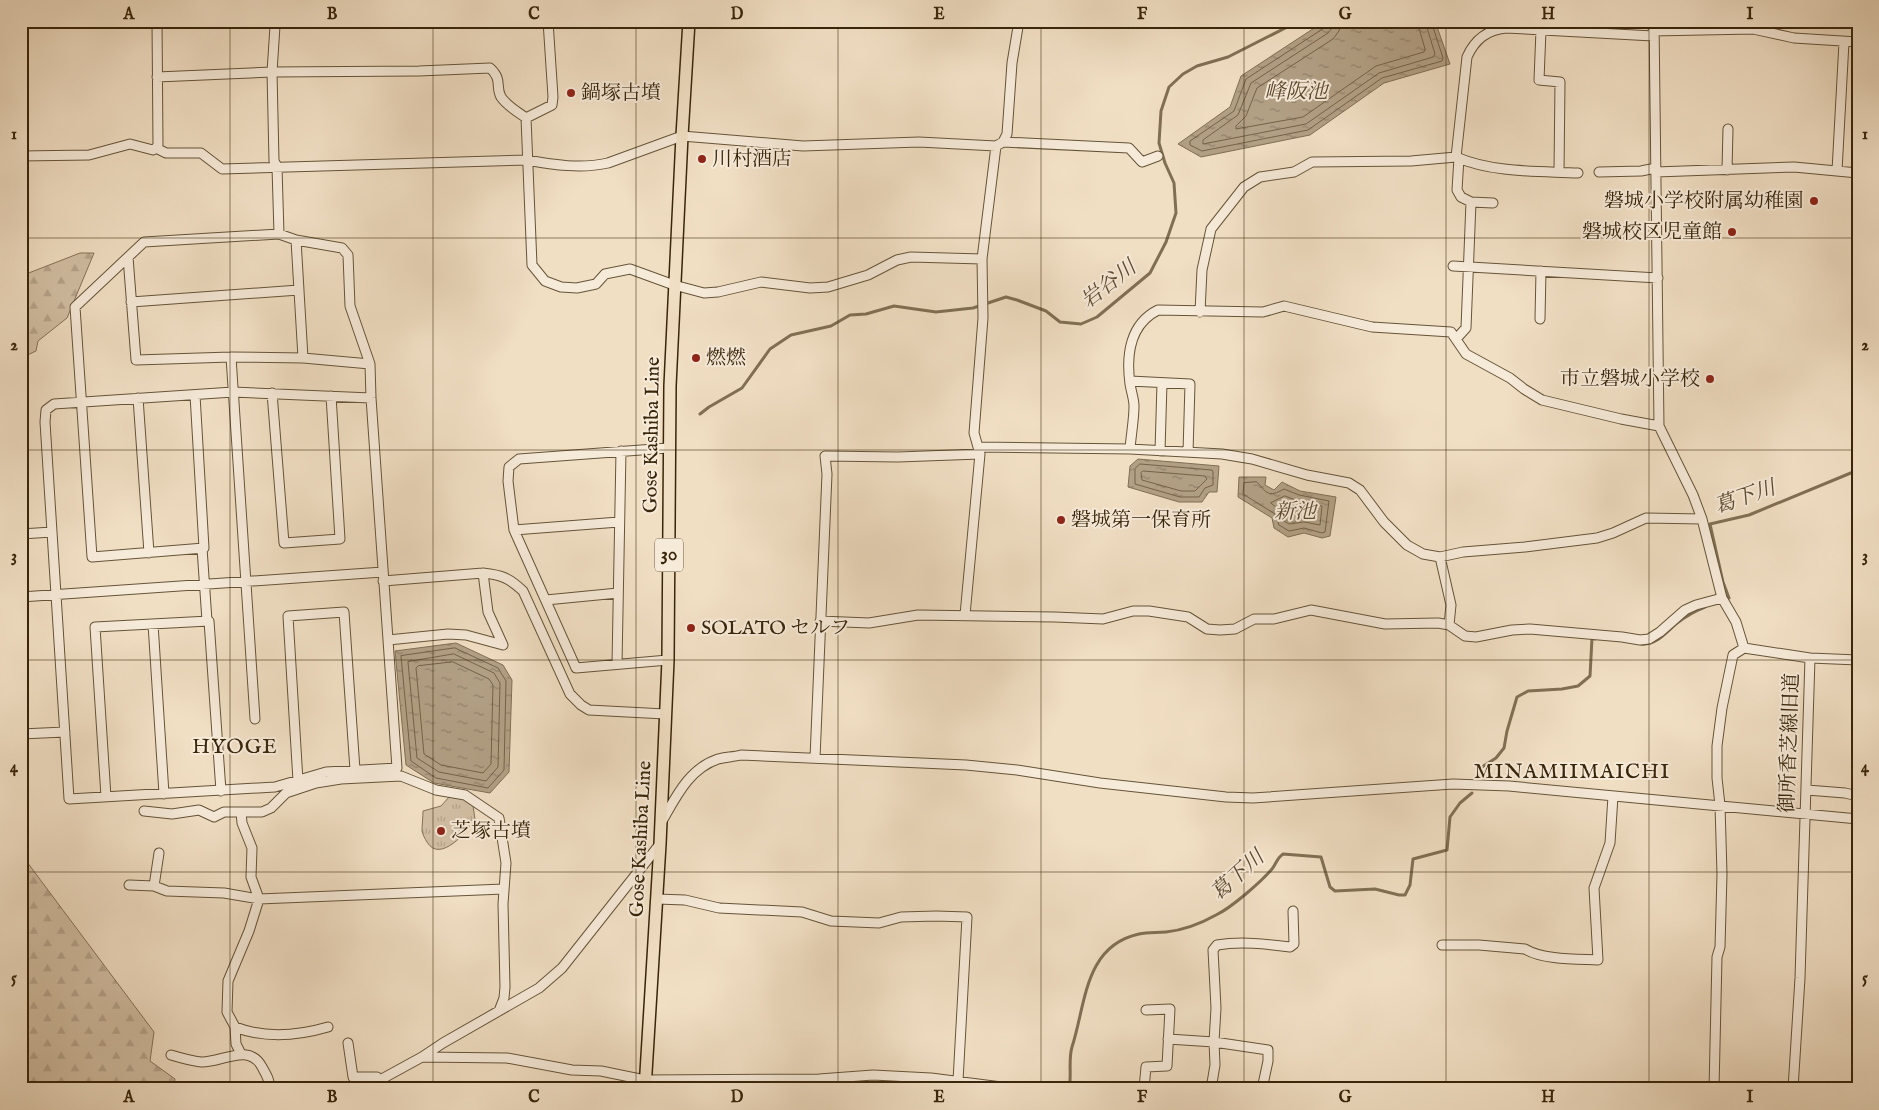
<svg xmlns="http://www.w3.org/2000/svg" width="1879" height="1110" font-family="'IM FELL English','Noto Serif JP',serif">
<defs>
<pattern id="grass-tufts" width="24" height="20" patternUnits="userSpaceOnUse" patternTransform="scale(1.25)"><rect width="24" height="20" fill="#d2bfa4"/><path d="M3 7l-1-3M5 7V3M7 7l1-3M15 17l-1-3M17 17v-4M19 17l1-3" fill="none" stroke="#b5a48c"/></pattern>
<pattern id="forest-firs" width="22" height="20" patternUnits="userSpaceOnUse" patternTransform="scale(1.25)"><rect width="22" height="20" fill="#d2bfa4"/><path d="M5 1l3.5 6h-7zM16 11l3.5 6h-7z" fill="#b5a48c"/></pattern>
<pattern id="water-ripples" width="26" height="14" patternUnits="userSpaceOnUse" patternTransform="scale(1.25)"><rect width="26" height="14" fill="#b2a085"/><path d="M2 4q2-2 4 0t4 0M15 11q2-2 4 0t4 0" fill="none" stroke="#92826b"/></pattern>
</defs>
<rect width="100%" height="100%" fill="#f1dfc4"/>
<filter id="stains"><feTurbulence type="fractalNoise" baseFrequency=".004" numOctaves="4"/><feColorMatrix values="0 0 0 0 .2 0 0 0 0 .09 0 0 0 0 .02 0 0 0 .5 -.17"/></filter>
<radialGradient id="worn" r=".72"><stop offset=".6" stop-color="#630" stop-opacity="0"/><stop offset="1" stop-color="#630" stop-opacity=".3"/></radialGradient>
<!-- grass -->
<path fill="url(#grass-tufts)" stroke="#857257" d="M 450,796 L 460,797 L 473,806 L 475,819 C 468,831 440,864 427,842 C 425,839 423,835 422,831 C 422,825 423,817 423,811 L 441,806 Z"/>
<!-- forest -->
<path fill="url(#forest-firs)" stroke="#857257" d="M 80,253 L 94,253 L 67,318 L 38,341 L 36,351 L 21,358 L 21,276 Z
M 21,854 L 154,1032 L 150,1061 L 175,1079 L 174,1089 L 21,1089 Z"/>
<!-- water -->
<path fill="url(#water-ripples)" stroke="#816f54" d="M 1325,21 L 1435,21 L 1450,64 L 1384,83 L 1310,135 L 1201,157 L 1178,144 L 1230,107 L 1241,76 Z
M 1138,459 L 1219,466 L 1217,492 L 1209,492 L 1202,502 L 1179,502 L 1128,487 L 1130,466 Z
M 1239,477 L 1266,477 L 1265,485 L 1274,490 L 1282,482 L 1300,491 L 1336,497 L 1330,536 L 1322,538 L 1304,533 L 1288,537 L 1274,528 L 1272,518 L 1238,497 Z
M 456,643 L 503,665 L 512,680 L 509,772 L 490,793 L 434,783 L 406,765 L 395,651 Z"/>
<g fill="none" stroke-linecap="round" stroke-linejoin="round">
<!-- shore -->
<path stroke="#756248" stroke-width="1" d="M 1327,21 L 1324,28 L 1246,79 L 1234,111 L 1190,141 L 1190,145 L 1202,151 L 1308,130 L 1382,78 L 1442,61 L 1443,58 L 1431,21
M 1333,21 L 1332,28 L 1328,33 L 1251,83 L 1238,115 L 1203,140 L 1203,144 L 1306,124 L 1379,73 L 1433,57 L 1435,54 L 1425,21
M 1341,21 L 1339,31 L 1333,39 L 1257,88 L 1246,116 L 1236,126 L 1236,129 L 1303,117 L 1376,66 L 1424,52 L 1425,49 L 1417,21
M 1140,464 L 1212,470 L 1213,472 L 1213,485 L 1205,488 L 1199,497 L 1180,497 L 1135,484 L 1135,469 Z
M 1143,471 L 1205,476 L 1207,479 L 1195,491 L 1181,491 L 1142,480 L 1141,473 Z
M 1257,482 C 1267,493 1268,498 1284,489 L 1299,495 L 1329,501 L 1325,532 L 1322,533 L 1304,528 L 1289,531 L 1279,525 L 1275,514 L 1243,494 L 1244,483 Z
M 1285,496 L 1298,501 L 1322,506 L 1320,525 L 1304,522 L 1289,524 L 1284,521 L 1280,511 L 1271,503 Z
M 455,648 L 498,668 L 506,681 L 504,770 L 488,788 L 436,778 L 411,761 L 401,656 Z
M 454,654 L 494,673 L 500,683 L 498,767 L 486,781 L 439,772 L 417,758 L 408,662 Z
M 453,662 L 489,679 L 493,685 L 491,764 L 483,773 L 441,765 L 424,754 L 416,668 L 418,666 Z"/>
<!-- stream -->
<path stroke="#816f54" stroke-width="3" d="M 700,414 L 709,407 L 742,388 L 770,349 L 791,335 L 831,326 L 850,315 L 866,314 L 894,306 L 936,312 L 973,308 L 1006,297 L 1017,300 L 1046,311 L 1060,322 L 1081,324 L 1097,317 L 1150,273 L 1166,242 L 1176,213 L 1174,183 L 1165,163 L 1159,143 L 1161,111 L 1169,87 L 1183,74 L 1197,66 L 1228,57 L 1299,21
M 1729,598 L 1723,582 L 1710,524 L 1749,515 L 1858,470
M 1641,644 C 1656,646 1666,632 1677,623 C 1686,616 1695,611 1705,607
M 1478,777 L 1482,767 L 1496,758 L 1504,748 L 1507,731 L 1517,697 L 1528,691 L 1562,689 L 1578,686 L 1590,676 L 1592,638 L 1595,639
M 1069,1089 C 1072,1076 1068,1060 1072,1047 C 1086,1004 1084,946 1139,934 C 1148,932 1157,933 1166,932 C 1184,930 1200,924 1216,915 C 1231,908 1261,882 1272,869 C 1276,864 1277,858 1283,854 L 1321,857 L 1330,887 L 1335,891 L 1375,889 L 1399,895 L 1405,895 L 1410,885 L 1413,859 L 1447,850 L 1450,817 L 1460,803 L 1472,793"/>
<defs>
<path id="minor" d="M 278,21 L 275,26 L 272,72 L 274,161 L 277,167 L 279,234
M 1654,21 L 1659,426 L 1693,495 L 1702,519 L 1722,598 L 1736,622 L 1744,648 L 1810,658 L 1858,660
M 1541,30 L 1539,80 L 1560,82 L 1559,172
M 1653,31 L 1753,29 L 1794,38 L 1858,42
M 157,77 L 272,72 L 419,71 L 490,68 C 503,80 495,86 501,97 C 507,106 518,112 526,118 L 532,265 L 545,281 L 561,287 L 577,288 L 596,284 L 605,274 L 630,269 L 674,285 L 704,293 L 718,292 L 761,282 L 810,288 L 828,287 L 868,275 L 897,260 L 911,257 L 982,259
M 526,118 L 552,105 L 553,97 L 548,21
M 1003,142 L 1129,148 L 1142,162 L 1158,156
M 156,148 L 158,145 L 157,21
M 21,156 L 89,155 L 130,144 L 153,150 L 156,148 L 166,153 L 201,153 L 222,169 L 527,160 C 554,165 581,169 608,163 L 682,136 L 803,146 L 919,142 L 996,146
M 1456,157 C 1493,173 1538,171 1578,173
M 1459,158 L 1457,190 L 1461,197 L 1471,202 L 1493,203
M 1727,170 L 1728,129
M 1837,171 L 1844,42
M 1599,172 L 1641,171 L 1656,168
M 1656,172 L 1794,167 L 1858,173
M 296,240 L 303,358
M 128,257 L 136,360 L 231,357 L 303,358 L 370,364
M 1453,266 L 1658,278
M 131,302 L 299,290
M 1200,312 L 1202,270 L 1211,229 L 1244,187 L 1260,177 L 1294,172 L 1312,162 L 1411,161 L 1456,157 L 1467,57 C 1475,39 1487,30 1506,28 L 1653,36
M 1540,319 L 1541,271
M 1456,339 L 1466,328 L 1471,202
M 231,357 L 255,719
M 1130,381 L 1190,384 L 1188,452
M 272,393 L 284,543 L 340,539 L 331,396
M 195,395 L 204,548 L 92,557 L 75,307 L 144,242 L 279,234 L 296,240 L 342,248 L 348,255 L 350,306 L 370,364 L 371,398 L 397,768 L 326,772 L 275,787 L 69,799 L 45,422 L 46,410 L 54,404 L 233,392 L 371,398
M 138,398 L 149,553
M 978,447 L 1130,449 L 1222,454 L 1252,459 L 1307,475 L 1349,483 L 1360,490 L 1384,522 L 1407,545 L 1423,554 L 1440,557 L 1463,552 L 1525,547 L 1597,538 L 1613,533 L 1646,518 L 1702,519
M 1130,449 C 1131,435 1134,420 1134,406 C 1134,399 1131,391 1130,384 C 1126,355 1130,324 1158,310 L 1263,312 L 1284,306 L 1372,327 L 1451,332 L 1466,354 L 1510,378 L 1524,389 L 1542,400 L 1621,419 L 1659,426
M 1160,451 L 1162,383
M 514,530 L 619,522
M 21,534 L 52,532
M 202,548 L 207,621
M 1440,557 L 1451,605 L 1449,625
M 383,581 L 483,573 C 502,575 509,578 523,591 L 570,694 L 581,705 L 589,710 L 665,714
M 21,597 L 383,572
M 546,600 L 618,593
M 965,615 L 980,454 L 974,433 L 983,318 L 982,259 L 996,146 L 1003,142 L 1007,134 L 1012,63 L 1019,21
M 820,621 L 869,623 L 918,615 L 1055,617 L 1103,619 L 1133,611 L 1149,611 L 1188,617 L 1207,629 L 1220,630 L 1235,629 L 1254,619 L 1274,619 L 1311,610 L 1385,624 L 1438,623 L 1449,625 L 1465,636 L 1476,637 L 1512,630 L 1530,629 L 1622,637 L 1640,640 L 1649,639 L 1660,632 L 1685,610 L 1696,605 L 1722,598
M 153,624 L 164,794
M 388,640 L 448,634 L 466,635 L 503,645 L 488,612 L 483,573
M 668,660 L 576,668 L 514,530 L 508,481 L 509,467 L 519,459 L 668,448
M 617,664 L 621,451
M 21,734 L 65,732
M 815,758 L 827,474 L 825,456 L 898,457 L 980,454
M 298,781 L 288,616 L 344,612 L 355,770
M 1807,790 L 1845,793 L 1858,796
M 106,797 L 95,627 L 209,621 L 221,791
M 144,811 L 172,814 L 199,810 L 214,817 L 224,812 L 262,812 L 271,808 L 286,793 L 316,783 L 341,779 L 401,776 L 436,790 L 465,795 L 499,818 L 506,863 L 503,904 L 505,987 L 504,998 L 499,1011
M 661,823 C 675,799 688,769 718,759 C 725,757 733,757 741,755 L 966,765 L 1017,770 L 1100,783 L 1226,797 L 1253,798 L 1453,784 L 1509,786 L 1858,819
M 129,885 L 154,886 L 167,891 L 224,893 L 259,899 L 504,889
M 154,886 L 159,853
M 657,899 L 685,900 L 719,908 L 802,912 L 831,921 L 879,923 L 901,917 L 936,916 L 967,917 L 958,1081
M 1442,945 L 1479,945 L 1525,949 C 1543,960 1577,959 1598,960 L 1594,888 L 1610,843 L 1613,796
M 235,1027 C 266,1039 297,1036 328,1027
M 1168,1039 L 1214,1042 L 1268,1050 L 1268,1061 L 1262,1089
M 348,1043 L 353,1077 L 377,1077 L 380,1080
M 241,1054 L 236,1044 L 235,1027 L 227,1012 L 228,981 L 249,931 L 259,899 L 251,877 L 252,848 L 242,823 L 241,812
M 171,1055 C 181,1058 191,1061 201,1062 C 221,1063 249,1042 262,1067 C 266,1074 270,1080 270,1089
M 422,1057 L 507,1058 L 572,1070 L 601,1071 L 645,1080 L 819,1079 L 873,1075 L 931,1078 L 1017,1089
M 382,1089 L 380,1080 L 422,1057 L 443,1043 L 539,988 L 562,968 L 660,844
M 1144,1089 L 1146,1067 L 1167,1066 L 1170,1009 L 1146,1010
M 1211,1089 L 1215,1065 L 1214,1042 L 1216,1008 L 1213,950 L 1217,945 C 1241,941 1266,944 1290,947 L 1294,944 L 1293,911
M 1714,1089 L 1717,957 L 1720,947 L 1722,874 L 1720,805 L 1717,778 L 1717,746 L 1722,708 L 1733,655 L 1744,648
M 1793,1089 L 1800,978 L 1810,658"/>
<path id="major" d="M 645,1089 L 660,844 L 668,660 L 670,386 L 682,136 L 689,21"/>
</defs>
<!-- minor casing -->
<use href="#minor" stroke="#665438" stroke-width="11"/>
<!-- major casing -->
<use href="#major" stroke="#38250a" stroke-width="14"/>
<!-- minor -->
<use href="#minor" stroke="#f6ead9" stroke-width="9"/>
<!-- major -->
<use href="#major" stroke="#f1dfc4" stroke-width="11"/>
</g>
<!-- grid -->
<path fill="none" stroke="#38250a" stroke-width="1" stroke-opacity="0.55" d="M 230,21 L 230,1089M 433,21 L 433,1089M 636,21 L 636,1089M 838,21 L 838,1089M 1041,21 L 1041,1089M 1244,21 L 1244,1089M 1446,21 L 1446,1089M 1649,21 L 1649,1089M 21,238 L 1858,238M 21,450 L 1858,450M 21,660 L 1858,660M 21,872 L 1858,872"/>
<!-- markers -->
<g fill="#8f2418" stroke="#f6ead9" stroke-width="2">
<circle cx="571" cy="93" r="5"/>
<circle cx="702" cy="159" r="5"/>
<circle cx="1814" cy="201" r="5"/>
<circle cx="1732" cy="232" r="5"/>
<circle cx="696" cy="358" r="5"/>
<circle cx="1710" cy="379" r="5"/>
<circle cx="1061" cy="520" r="5"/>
<circle cx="691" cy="628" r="5"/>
<circle cx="441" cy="831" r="5"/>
</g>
<g text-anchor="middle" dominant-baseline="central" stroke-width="4" stroke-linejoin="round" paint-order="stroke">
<!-- shield labels -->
<rect fill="#f6ead9" stroke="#716048" stroke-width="1" x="655" y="538.5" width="28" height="33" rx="4"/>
<g font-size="19" font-weight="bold" fill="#38250a">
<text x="669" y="555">30</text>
</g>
<!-- poi labels -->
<g font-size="20" fill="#38250a" stroke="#f6ead9" text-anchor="start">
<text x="581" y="93">鍋塚古墳</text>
<text x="712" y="159">川村酒店</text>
<text x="1804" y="201" text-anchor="end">磐城小学校附属幼稚園</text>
<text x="1722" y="232" text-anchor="end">磐城校区児童館</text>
<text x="706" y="358">燃燃</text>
<text x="1700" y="379" text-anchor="end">市立磐城小学校</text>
<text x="1071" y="520">磐城第一保育所</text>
<text x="701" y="628">SOLATO セルフ</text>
<text x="451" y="831">芝塚古墳</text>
</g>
<!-- street labels -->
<g font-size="20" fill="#38250a" stroke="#f6ead9">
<text transform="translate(652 435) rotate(-89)">Gose Kashiba Line</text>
<text transform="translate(1790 743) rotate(-88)">御所香芝線旧道</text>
<text transform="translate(641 839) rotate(-87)">Gose Kashiba Line</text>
</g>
<!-- water labels -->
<g font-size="21" font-style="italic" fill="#5d4a2f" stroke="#f6ead9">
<text x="1296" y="92">峰阪池</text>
<text transform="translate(1109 285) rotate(-38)">岩谷川</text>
<text transform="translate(1745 498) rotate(-19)">葛下川</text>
<text x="1295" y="512">新池</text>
<text transform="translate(1238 876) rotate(-42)">葛下川</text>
</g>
<!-- neighbourhood labels -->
<g font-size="21" letter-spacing="1" fill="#38250a" stroke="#f6ead9">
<text x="235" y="747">HYOGE</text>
<text x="1572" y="772">MINAMIIMAICHI</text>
</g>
</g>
<!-- margin -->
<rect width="1879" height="1110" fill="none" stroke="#f1dfc4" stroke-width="55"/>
<rect x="28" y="28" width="1824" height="1054" fill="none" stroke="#38250a" stroke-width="2"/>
<g font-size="16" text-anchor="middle" font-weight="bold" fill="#38250a">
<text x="129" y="19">A</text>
<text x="332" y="19">B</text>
<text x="534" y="19">C</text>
<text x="737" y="19">D</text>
<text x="939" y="19">E</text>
<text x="1142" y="19">F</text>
<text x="1345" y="19">G</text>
<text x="1548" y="19">H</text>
<text x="1750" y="19">I</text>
<text x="14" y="139">1</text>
<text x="1865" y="139">1</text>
<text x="14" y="350">2</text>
<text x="1865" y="350">2</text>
<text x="14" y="561">3</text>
<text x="1865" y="561">3</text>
<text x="14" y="772">4</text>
<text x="1865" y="772">4</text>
<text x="14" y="983">5</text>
<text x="1865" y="983">5</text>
<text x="129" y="1102">A</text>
<text x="332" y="1102">B</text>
<text x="534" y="1102">C</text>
<text x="737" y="1102">D</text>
<text x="939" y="1102">E</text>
<text x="1142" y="1102">F</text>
<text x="1345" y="1102">G</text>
<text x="1548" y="1102">H</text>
<text x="1750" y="1102">I</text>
</g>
<rect width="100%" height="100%" filter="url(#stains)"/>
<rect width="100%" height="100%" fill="url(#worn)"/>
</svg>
